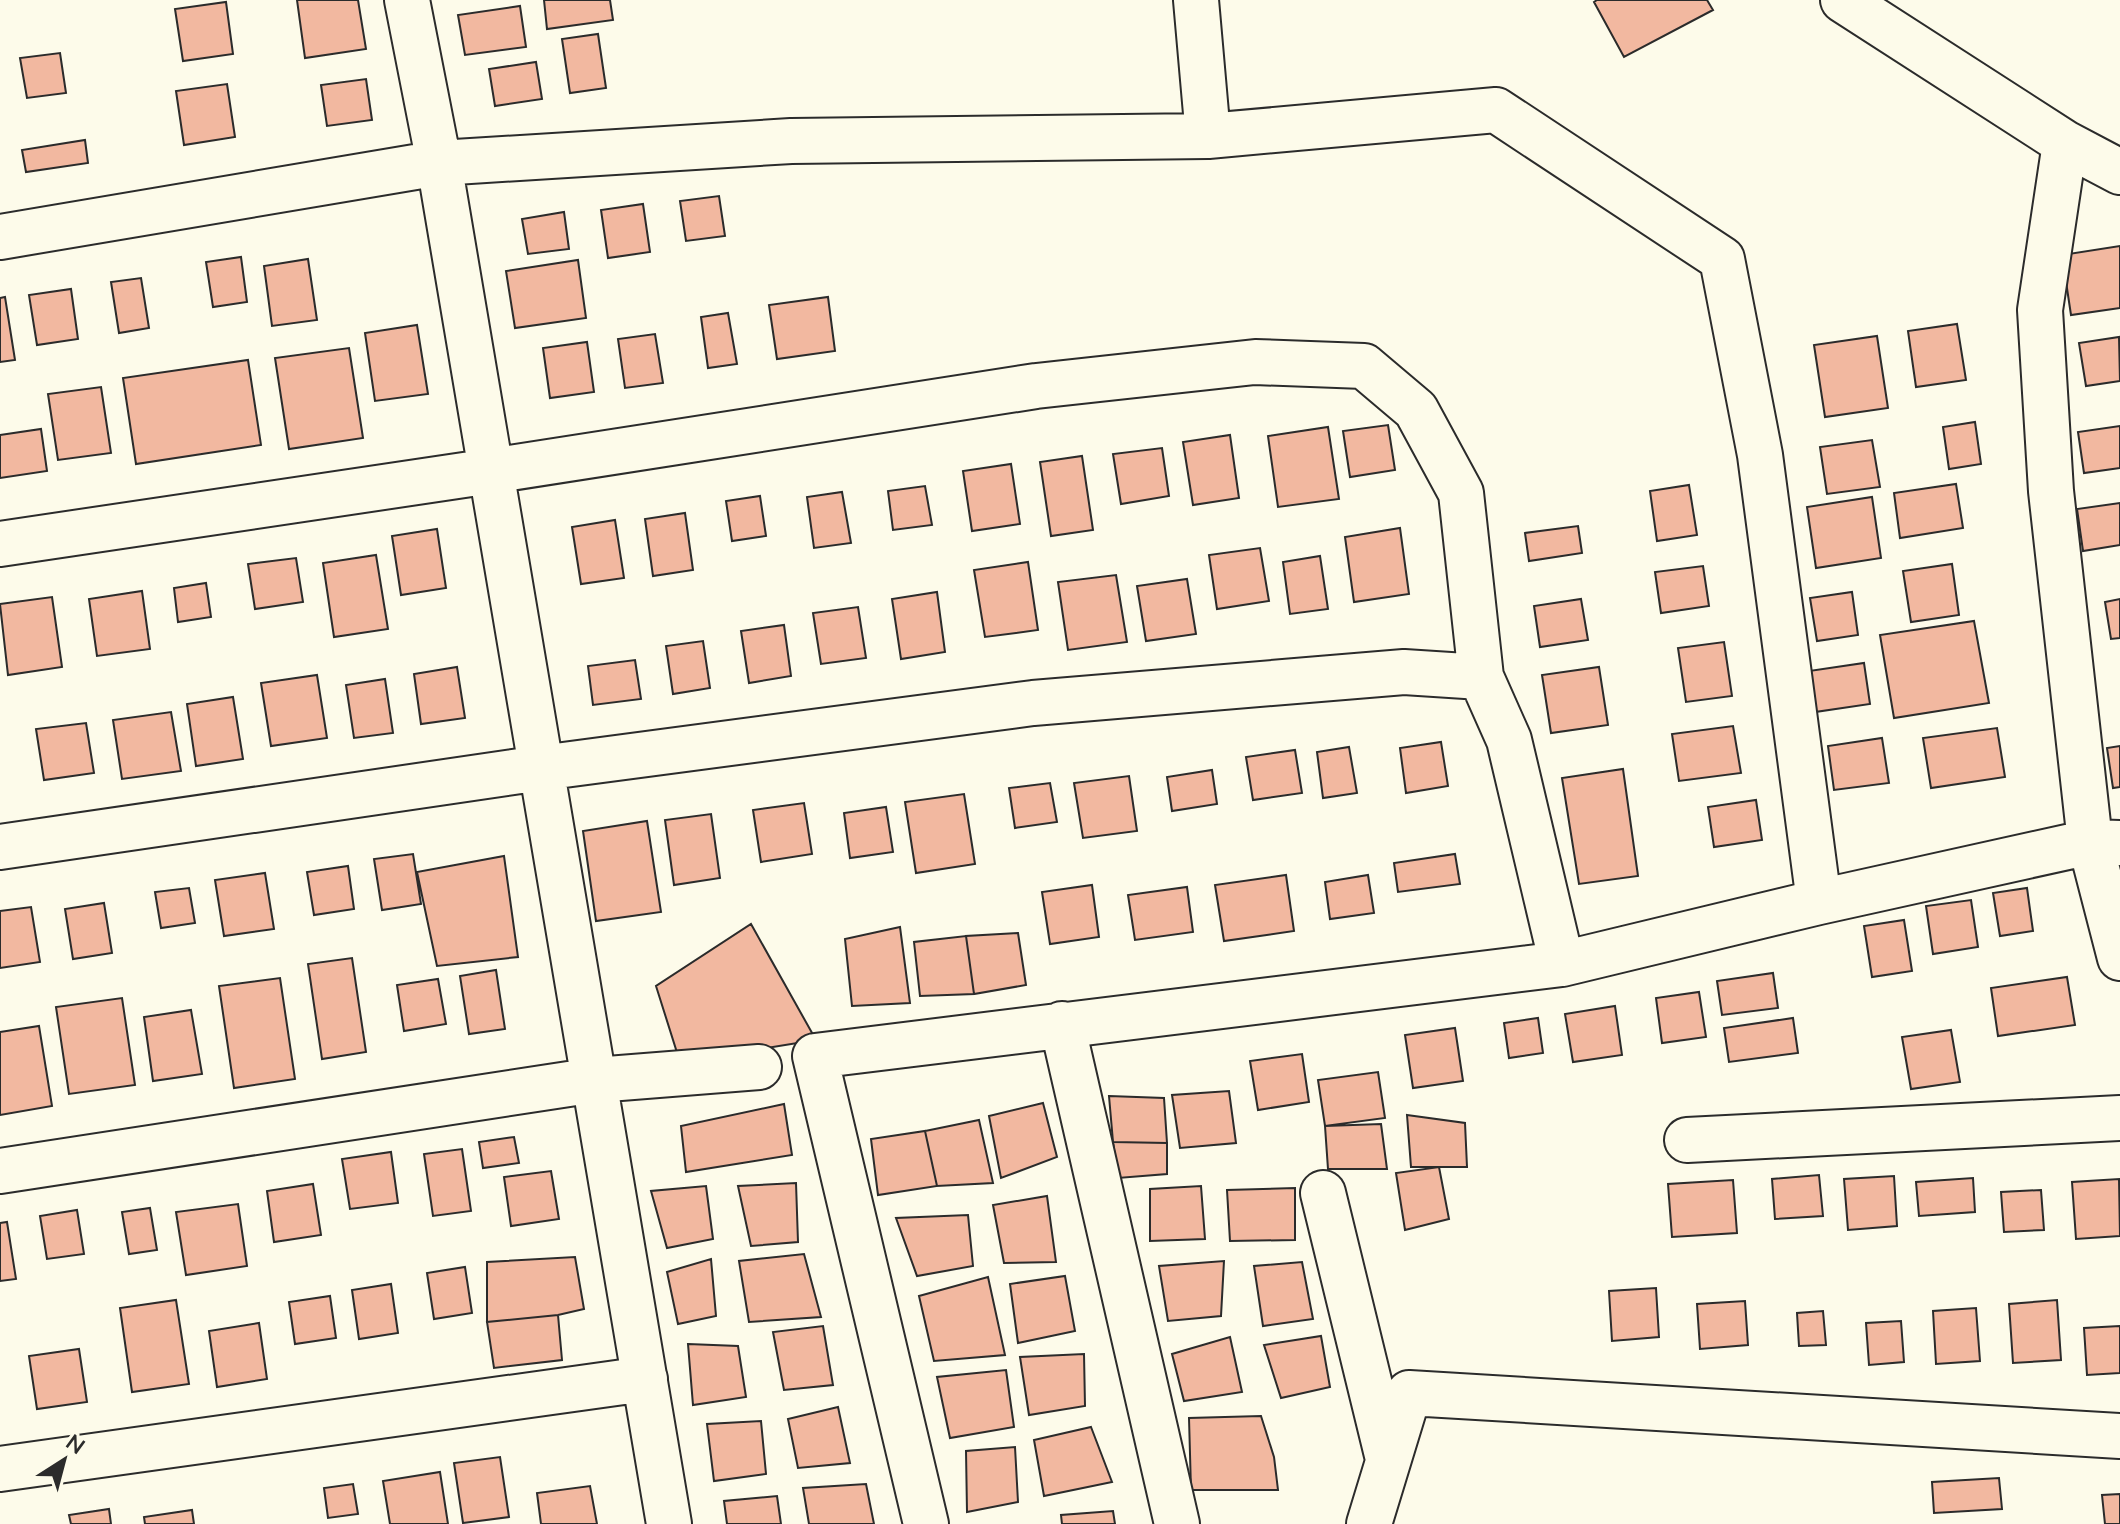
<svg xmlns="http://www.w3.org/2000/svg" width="2120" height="1524" font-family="Mulish,sans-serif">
<rect width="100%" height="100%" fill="#fdfbea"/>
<!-- building -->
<path fill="#f2b8a0" stroke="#2b2b2b" stroke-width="2" d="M 297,0 L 358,0 L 366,49 L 305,58 Z
M 544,0 L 610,0 L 613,20 L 547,29 Z
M 1597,0 L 1707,0 L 1713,10 L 1624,57 L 1594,2 Z
M 226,2 L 233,54 L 183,61 L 175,9 Z
M 520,6 L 526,47 L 465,55 L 458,15 Z
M 598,34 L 606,88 L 570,93 L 562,39 Z
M 60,53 L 66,93 L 27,98 L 20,58 Z
M 536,62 L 542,99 L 495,106 L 489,69 Z
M 366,79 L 372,120 L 327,126 L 321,85 Z
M 227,84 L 235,137 L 184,145 L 176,91 Z
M 85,140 L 88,163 L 26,172 L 22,150 Z
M 719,196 L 725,236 L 686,241 L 680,201 Z
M 643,204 L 650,252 L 608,258 L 601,210 Z
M 564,212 L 569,249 L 528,254 L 522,219 Z
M 2120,246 L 2120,308 L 2071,315 L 2062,255 Z
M 241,257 L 247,302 L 213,307 L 206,262 Z
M 308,259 L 317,320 L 272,326 L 264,266 Z
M 578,260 L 586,318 L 515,328 L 506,271 Z
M 141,278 L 149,328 L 119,333 L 111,282 Z
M 71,289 L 78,339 L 37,345 L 29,295 Z
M 5,297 L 15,360 L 0,362 L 0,298 Z
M 828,297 L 835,351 L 777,359 L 769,305 Z
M 728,313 L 737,364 L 708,368 L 701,317 Z
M 1957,324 L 1966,380 L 1916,387 L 1908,331 Z
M 417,325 L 428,394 L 375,401 L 365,333 Z
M 655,334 L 663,383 L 625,388 L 618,339 Z
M 1877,336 L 1888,408 L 1825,417 L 1814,345 Z
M 2119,337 L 2120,381 L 2086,386 L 2079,343 Z
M 587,342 L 594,392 L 550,398 L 543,348 Z
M 349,348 L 363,438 L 289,449 L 275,358 Z
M 248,360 L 261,445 L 136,464 L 123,378 Z
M 101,387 L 111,453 L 58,460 L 48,394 Z
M 1975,422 L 1981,464 L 1949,469 L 1943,427 Z
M 1388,425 L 1395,470 L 1350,477 L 1343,431 Z
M 2120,426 L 2120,468 L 2084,473 L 2078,432 Z
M 1328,427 L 1339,499 L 1278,507 L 1268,436 Z
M 41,429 L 47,471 L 0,478 L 0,435 Z
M 1230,435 L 1239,498 L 1193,505 L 1183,442 Z
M 1872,440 L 1880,487 L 1827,494 L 1820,447 Z
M 1162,448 L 1169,496 L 1121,504 L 1113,454 Z
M 1082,456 L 1093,530 L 1051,536 L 1040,462 Z
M 1011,464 L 1020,524 L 972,531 L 963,471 Z
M 1956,484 L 1963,528 L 1900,538 L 1894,493 Z
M 1689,485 L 1697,535 L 1657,541 L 1650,491 Z
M 925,486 L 932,525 L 893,530 L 888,491 Z
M 842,492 L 851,543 L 814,548 L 807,497 Z
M 760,496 L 766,536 L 732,541 L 726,501 Z
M 1872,497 L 1881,558 L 1816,568 L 1807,507 Z
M 2120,503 L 2120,545 L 2083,551 L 2077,509 Z
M 685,513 L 693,570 L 653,576 L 645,519 Z
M 615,520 L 624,578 L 581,584 L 572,527 Z
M 1578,526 L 1582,553 L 1529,561 L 1525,533 Z
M 1400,528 L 1409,594 L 1354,602 L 1345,537 Z
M 437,529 L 446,588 L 401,595 L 392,536 Z
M 1260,548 L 1269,601 L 1217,609 L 1209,555 Z
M 376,555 L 388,629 L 334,637 L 323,563 Z
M 1320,556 L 1328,609 L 1290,614 L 1283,562 Z
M 296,558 L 303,602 L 255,609 L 248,564 Z
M 1028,562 L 1038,630 L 985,637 L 974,570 Z
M 1952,564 L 1959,615 L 1911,622 L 1903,571 Z
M 1703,566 L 1709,606 L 1661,613 L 1655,572 Z
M 1116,575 L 1127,642 L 1068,650 L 1058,582 Z
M 1187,579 L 1196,634 L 1146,641 L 1137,586 Z
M 206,583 L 211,617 L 178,622 L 174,588 Z
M 142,591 L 150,649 L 97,656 L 89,599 Z
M 937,592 L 945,652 L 901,659 L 892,599 Z
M 1852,592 L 1858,635 L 1817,641 L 1810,598 Z
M 52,597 L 62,667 L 8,675 L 0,604 Z
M 1581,599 L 1588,640 L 1540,647 L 1534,606 Z
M 2120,599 L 2120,638 L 2111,639 L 2105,602 Z
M 858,607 L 866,658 L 821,664 L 813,613 Z
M 1974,621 L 1989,703 L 1894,718 L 1880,635 Z
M 784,625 L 791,676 L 749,683 L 741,631 Z
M 703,641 L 710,688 L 673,694 L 666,646 Z
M 1724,642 L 1732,696 L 1686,702 L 1678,648 Z
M 635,660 L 641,699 L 593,705 L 588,666 Z
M 1864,663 L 1870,704 L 1815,712 L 1809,671 Z
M 457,667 L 465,718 L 421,724 L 414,674 Z
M 1599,667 L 1608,725 L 1551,733 L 1542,675 Z
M 317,675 L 327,738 L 271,746 L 261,683 Z
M 385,679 L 393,733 L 354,738 L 346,685 Z
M 233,697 L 243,759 L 196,766 L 187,704 Z
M 171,712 L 181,771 L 122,779 L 113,720 Z
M 86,723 L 94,773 L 44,780 L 36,729 Z
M 1733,726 L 1741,773 L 1679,781 L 1672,734 Z
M 1997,728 L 2005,777 L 1931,788 L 1923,738 Z
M 1882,738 L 1889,783 L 1834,790 L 1828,746 Z
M 1441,742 L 1448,786 L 1406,793 L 1400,748 Z
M 2120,746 L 2120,787 L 2113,788 L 2107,748 Z
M 1349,747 L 1357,793 L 1323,798 L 1317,752 Z
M 1295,750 L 1302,793 L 1253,800 L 1246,757 Z
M 1623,769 L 1638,876 L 1579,884 L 1562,778 Z
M 1212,770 L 1217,804 L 1172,811 L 1167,777 Z
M 1129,776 L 1137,831 L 1083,838 L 1074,783 Z
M 1050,783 L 1057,822 L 1015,828 L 1009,788 Z
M 964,794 L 975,864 L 916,873 L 905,802 Z
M 1756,800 L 1762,840 L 1714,847 L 1708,807 Z
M 804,803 L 812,854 L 761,862 L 753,810 Z
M 886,807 L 893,852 L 850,858 L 844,813 Z
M 711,814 L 720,878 L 674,885 L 665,820 Z
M 647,821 L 661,912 L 596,921 L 583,831 Z
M 413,854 L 421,904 L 382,910 L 374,859 Z
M 1455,854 L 1460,884 L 1398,892 L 1394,863 Z
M 504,856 L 518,957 L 437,966 L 417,872 Z
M 348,866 L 354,909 L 314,915 L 307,872 Z
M 265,873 L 274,929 L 224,936 L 215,880 Z
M 1286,875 L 1294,931 L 1224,941 L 1215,885 Z
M 1368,875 L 1374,913 L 1330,919 L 1325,882 Z
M 1092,885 L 1099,937 L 1050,944 L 1042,892 Z
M 1187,887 L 1193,932 L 1135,940 L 1128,895 Z
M 189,888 L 195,923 L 161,928 L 155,892 Z
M 2027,888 L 2033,931 L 2000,936 L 1993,893 Z
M 1971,900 L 1978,947 L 1933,954 L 1926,906 Z
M 104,903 L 112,953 L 73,959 L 65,909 Z
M 31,907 L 40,962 L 0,968 L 0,911 Z
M 1904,920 L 1912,971 L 1872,977 L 1864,926 Z
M 751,924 L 816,1040 L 680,1062 L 656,986 Z
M 900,927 L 910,1003 L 852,1006 L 845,939 Z
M 1018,933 L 1026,985 L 974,994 L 966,936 Z
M 966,936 L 974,994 L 920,996 L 914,942 Z
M 352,958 L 366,1052 L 322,1059 L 308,964 Z
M 496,970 L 505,1029 L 469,1034 L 460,976 Z
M 1773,973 L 1778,1008 L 1722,1015 L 1717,981 Z
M 2067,977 L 2075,1025 L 1998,1036 L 1991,988 Z
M 280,978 L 295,1079 L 234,1088 L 219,986 Z
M 438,979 L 446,1024 L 404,1031 L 397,985 Z
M 1699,992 L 1706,1037 L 1662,1043 L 1656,998 Z
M 122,998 L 135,1085 L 69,1094 L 56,1007 Z
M 1615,1006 L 1622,1055 L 1573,1062 L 1565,1014 Z
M 191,1010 L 202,1074 L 153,1081 L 144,1017 Z
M 1538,1018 L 1543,1053 L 1509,1058 L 1504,1023 Z
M 1793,1018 L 1798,1053 L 1729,1062 L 1724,1028 Z
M 39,1026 L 52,1106 L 0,1115 L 0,1032 Z
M 1455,1028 L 1463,1081 L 1413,1088 L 1405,1035 Z
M 1951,1030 L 1960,1082 L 1911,1089 L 1902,1037 Z
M 1302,1054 L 1309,1102 L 1258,1110 L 1250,1061 Z
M 1378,1072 L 1385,1118 L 1325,1126 L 1318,1080 Z
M 1229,1091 L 1236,1143 L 1180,1148 L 1172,1095 Z
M 1109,1096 L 1164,1098 L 1167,1143 L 1113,1142 Z
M 1043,1103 L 1057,1157 L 1001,1178 L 989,1116 Z
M 784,1104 L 792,1155 L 686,1172 L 681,1126 Z
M 1407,1115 L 1465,1123 L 1467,1167 L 1411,1167 Z
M 979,1120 L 993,1183 L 937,1186 L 925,1131 Z
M 1381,1124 L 1387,1169 L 1328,1169 L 1325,1126 Z
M 925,1131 L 937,1186 L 878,1195 L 871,1139 Z
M 514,1137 L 519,1163 L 483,1168 L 479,1142 Z
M 1113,1142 L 1167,1143 L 1167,1174 L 1118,1178 Z
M 462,1149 L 471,1211 L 433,1216 L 424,1154 Z
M 391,1152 L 398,1203 L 350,1209 L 342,1159 Z
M 1439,1167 L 1449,1219 L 1405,1230 L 1396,1173 Z
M 551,1171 L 559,1219 L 511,1226 L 504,1177 Z
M 1819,1175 L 1823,1216 L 1775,1219 L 1772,1179 Z
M 1894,1176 L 1897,1226 L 1848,1230 L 1844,1179 Z
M 1973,1178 L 1975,1212 L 1919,1216 L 1916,1182 Z
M 2119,1179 L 2120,1236 L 2076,1239 L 2072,1182 Z
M 1733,1180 L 1737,1233 L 1672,1237 L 1668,1184 Z
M 796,1183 L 798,1242 L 751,1246 L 738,1186 Z
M 313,1184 L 321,1235 L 274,1242 L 267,1191 Z
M 706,1186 L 713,1239 L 667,1248 L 651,1191 Z
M 1201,1186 L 1205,1239 L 1150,1241 L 1150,1189 Z
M 1295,1188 L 1295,1240 L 1230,1241 L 1227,1190 Z
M 2041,1190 L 2044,1230 L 2004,1232 L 2001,1192 Z
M 1047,1196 L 1056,1262 L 1004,1263 L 993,1205 Z
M 238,1204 L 247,1266 L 186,1275 L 176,1212 Z
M 150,1208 L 157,1250 L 129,1254 L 122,1212 Z
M 77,1210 L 84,1254 L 47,1259 L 40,1216 Z
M 968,1215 L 973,1266 L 917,1276 L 896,1218 Z
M 7,1222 L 16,1279 L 0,1281 L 0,1223 Z
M 804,1254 L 821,1317 L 749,1322 L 739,1261 Z
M 575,1257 L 584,1309 L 558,1315 L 487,1322 L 487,1262 Z
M 711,1259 L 716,1316 L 678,1324 L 667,1272 Z
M 1224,1261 L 1221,1316 L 1168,1321 L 1159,1266 Z
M 1302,1262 L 1313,1319 L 1263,1326 L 1254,1266 Z
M 465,1267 L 472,1313 L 434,1319 L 427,1273 Z
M 1065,1276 L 1075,1331 L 1018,1343 L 1010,1284 Z
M 988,1277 L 1005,1355 L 934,1361 L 919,1296 Z
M 391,1284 L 398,1333 L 359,1339 L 352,1290 Z
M 1656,1288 L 1659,1337 L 1612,1341 L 1609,1291 Z
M 330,1296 L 336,1338 L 295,1344 L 289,1302 Z
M 176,1300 L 189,1384 L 132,1392 L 120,1308 Z
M 2057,1300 L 2061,1360 L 2013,1363 L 2009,1304 Z
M 1745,1301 L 1748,1345 L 1700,1349 L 1697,1304 Z
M 1976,1308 L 1980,1361 L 1936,1364 L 1933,1311 Z
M 1823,1311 L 1826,1345 L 1799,1346 L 1797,1313 Z
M 558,1315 L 562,1360 L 494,1368 L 487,1322 Z
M 1901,1321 L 1904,1362 L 1869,1365 L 1866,1323 Z
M 259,1323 L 267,1379 L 217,1387 L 209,1331 Z
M 823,1326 L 833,1385 L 784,1390 L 773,1332 Z
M 2120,1326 L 2120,1373 L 2087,1375 L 2084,1328 Z
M 1321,1336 L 1330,1387 L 1281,1398 L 1264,1345 Z
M 1230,1337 L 1242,1392 L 1184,1401 L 1172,1354 Z
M 688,1344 L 738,1346 L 746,1397 L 693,1405 Z
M 79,1349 L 87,1402 L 37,1409 L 29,1356 Z
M 1084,1354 L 1085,1406 L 1029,1415 L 1020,1357 Z
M 1006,1370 L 1014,1427 L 950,1438 L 937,1377 Z
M 838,1407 L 850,1463 L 798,1468 L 788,1419 Z
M 1261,1416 L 1274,1457 L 1278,1490 L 1191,1490 L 1189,1418 Z
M 761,1421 L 766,1474 L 714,1481 L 707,1424 Z
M 1091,1427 L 1112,1482 L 1044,1496 L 1034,1440 Z
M 1015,1447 L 1018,1502 L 967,1512 L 966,1451 Z
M 500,1457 L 509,1517 L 463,1523 L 454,1463 Z
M 440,1472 L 448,1524 L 390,1524 L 383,1481 Z
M 1999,1478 L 2002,1509 L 1934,1513 L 1932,1482 Z
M 353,1484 L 358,1514 L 328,1518 L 324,1488 Z
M 866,1484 L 874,1524 L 809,1524 L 803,1488 Z
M 590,1486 L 597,1524 L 541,1524 L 537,1493 Z
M 2120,1494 L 2120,1524 L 2105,1524 L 2102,1495 Z
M 777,1496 L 781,1524 L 727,1524 L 724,1501 Z
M 109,1509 L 111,1524 L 71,1524 L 69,1515 Z
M 192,1510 L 194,1524 L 145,1524 L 144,1517 Z
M 1113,1511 L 1115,1524 L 1062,1524 L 1061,1515 Z"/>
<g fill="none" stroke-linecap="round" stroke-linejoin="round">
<defs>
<path id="street" d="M 407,0 L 439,163 L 669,1524
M 1196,0 L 1208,136
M 1843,0 L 2065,143 L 2120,172
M 2065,143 L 2040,310 L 2051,491 L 2090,842 L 2120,958
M 0,237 L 439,163 L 791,141 L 1208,136 L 1496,110 L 1722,259 L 1760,455 L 1819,902
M 0,544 L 491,471 L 1036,386 L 1255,362 L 1364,366 L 1416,410 L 1461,493 L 1481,677
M 0,847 L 541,768 L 1033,703 L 1404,672 L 1481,677 L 1509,740 L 1562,964
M 1062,1024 L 1177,1524
M 1687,1140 L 2120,1118
M 0,1171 L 595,1080 L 759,1067
M 1323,1193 L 1388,1459
M 0,1469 L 645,1379
M 926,1524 L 815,1056 L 1562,964 L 1819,902 L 2090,842 L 2120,843
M 1369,1524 L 1409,1393 L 2120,1436"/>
</defs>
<!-- street casing -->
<use href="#street" stroke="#2b2b2b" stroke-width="48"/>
<!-- street -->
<use href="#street" stroke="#fdfbea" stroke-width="44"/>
</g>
<!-- north arrow -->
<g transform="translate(64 1460) rotate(36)" stroke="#fdfbea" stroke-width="6" paint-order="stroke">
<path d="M0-6L14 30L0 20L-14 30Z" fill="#2b2b2b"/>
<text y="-12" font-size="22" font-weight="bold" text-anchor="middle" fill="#2b2b2b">N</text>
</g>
</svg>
